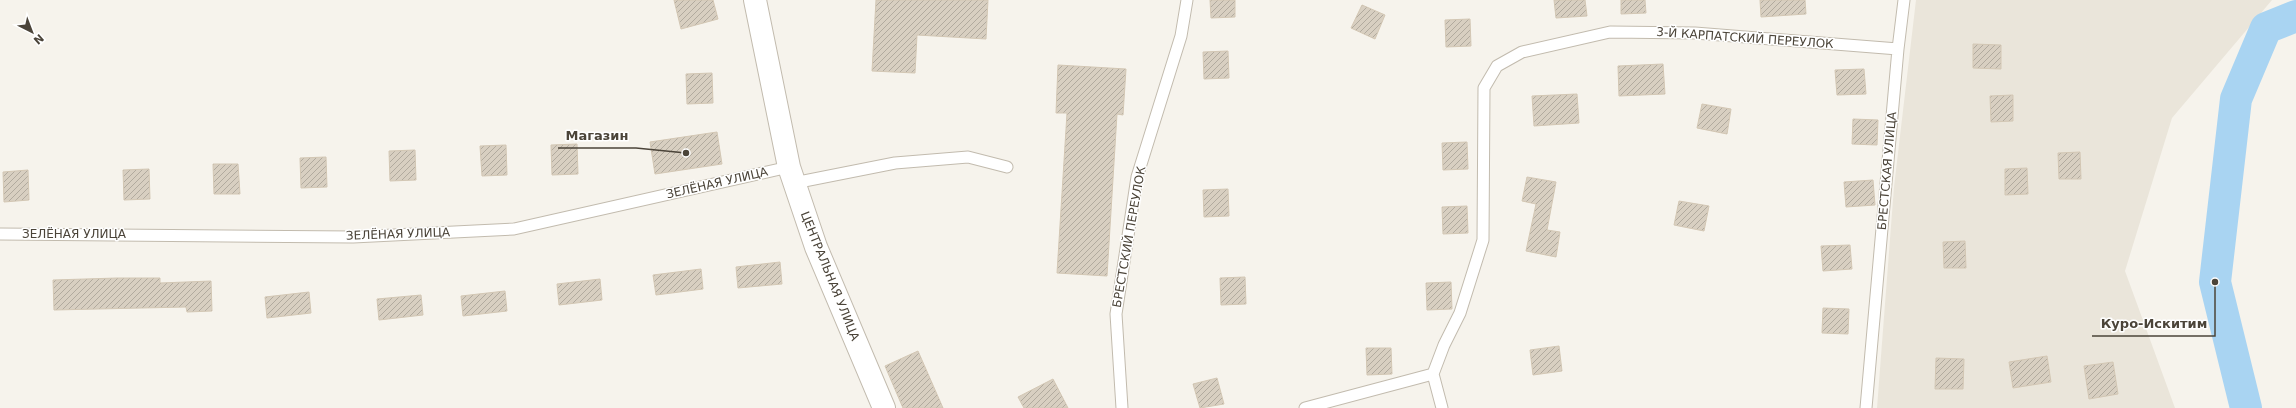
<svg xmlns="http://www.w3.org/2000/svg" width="2296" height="408" font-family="'DejaVu Sans',sans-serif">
<defs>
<pattern id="building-hatch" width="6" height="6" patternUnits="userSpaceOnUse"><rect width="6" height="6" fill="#d8cfc1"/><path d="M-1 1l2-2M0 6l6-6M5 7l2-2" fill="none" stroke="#b1aa9e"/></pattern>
</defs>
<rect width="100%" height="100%" fill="#f6f3ec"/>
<!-- residential -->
<path fill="#eae5da" d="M 1916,0 L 2272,0 L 2172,118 L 2125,271 L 2175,408 L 1877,408 L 1894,187 Z"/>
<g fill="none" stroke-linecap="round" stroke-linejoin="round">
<!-- river -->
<path stroke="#a9d4f2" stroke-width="32" d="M 2246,408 L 2215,282 L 2236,99 L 2266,28 L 2296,16"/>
</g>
<!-- building -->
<path fill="url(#building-hatch)" stroke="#d3c7b4" d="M 674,0 L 713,0 L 718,19 L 681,29 Z
M 876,0 L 988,0 L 986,39 L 917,35 L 915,73 L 872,71 Z
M 1210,0 L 1235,0 L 1235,17 L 1211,18 Z
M 1554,0 L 1585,0 L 1587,16 L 1556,18 Z
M 1621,0 L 1645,0 L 1646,13 L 1621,14 Z
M 1760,0 L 1805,0 L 1806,14 L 1761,17 Z
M 1362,5 L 1385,15 L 1375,39 L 1351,28 Z
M 1470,19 L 1471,46 L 1446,47 L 1445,20 Z
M 1973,44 L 2001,45 L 2001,69 L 1973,68 Z
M 1228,51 L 1229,78 L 1204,79 L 1203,52 Z
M 1663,64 L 1665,94 L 1619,96 L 1618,66 Z
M 1058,65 L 1126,69 L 1123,115 L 1117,114 L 1107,276 L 1057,273 L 1067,113 L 1056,113 Z
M 1864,69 L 1866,94 L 1837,95 L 1835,70 Z
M 712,73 L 713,103 L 687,104 L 686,74 Z
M 1577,94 L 1579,123 L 1534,126 L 1532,96 Z
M 2013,95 L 2013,121 L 1991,122 L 1990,96 Z
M 1702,104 L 1731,109 L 1727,134 L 1697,128 Z
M 1853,119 L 1878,120 L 1877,145 L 1852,144 Z
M 717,132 L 722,164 L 655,174 L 650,142 Z
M 1467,142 L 1468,169 L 1443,170 L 1442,143 Z
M 577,144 L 578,174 L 552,175 L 551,145 Z
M 506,145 L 507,175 L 482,176 L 480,146 Z
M 415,150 L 416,180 L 390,181 L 389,151 Z
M 2080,152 L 2081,179 L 2059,179 L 2058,153 Z
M 326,157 L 327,187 L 301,188 L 300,158 Z
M 213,164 L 238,164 L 240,194 L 214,194 Z
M 2027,168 L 2028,194 L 2005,195 L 2005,169 Z
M 149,169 L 150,199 L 124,200 L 123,170 Z
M 28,170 L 29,200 L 4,202 L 3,172 Z
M 1527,177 L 1556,182 L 1547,230 L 1560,232 L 1556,257 L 1526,251 L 1536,204 L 1522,201 Z
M 1873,180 L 1875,205 L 1846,207 L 1844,182 Z
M 1228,189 L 1229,216 L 1204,217 L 1203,190 Z
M 1679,201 L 1709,206 L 1704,231 L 1674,225 Z
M 1467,206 L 1468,233 L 1443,234 L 1442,207 Z
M 1965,241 L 1966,268 L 1944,268 L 1943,242 Z
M 1850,245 L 1852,269 L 1823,271 L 1821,246 Z
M 780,262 L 782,284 L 738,288 L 736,267 Z
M 701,269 L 703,289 L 656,295 L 653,275 Z
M 1245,277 L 1246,304 L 1221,305 L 1220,278 Z
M 117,278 L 160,278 L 160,283 L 211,281 L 212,311 L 187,312 L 186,307 L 54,310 L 53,280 Z
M 600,279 L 602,300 L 559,305 L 557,284 Z
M 1451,282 L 1452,309 L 1427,310 L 1426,283 Z
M 505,291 L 507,311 L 463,316 L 461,296 Z
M 309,292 L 311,313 L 267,318 L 265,297 Z
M 421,295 L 423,315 L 379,320 L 377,299 Z
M 1823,308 L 1849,309 L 1848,334 L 1822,333 Z
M 1559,346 L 1562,371 L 1533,375 L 1530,350 Z
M 1366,348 L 1391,348 L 1392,374 L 1367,375 Z
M 918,351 L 943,408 L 903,408 L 885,366 Z
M 2047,356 L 2051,382 L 2013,388 L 2009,362 Z
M 1936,358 L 1964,359 L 1963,389 L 1935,389 Z
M 2113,362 L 2118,394 L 2089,399 L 2084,366 Z
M 1217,378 L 1224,404 L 1200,408 L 1193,384 Z
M 1053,379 L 1068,408 L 1024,408 L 1018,397 Z"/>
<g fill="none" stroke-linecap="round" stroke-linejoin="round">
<defs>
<path id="service" d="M 794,183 L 895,163 L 968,157 L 1007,167
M 0,234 L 353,237 L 514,229 L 789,167
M 1122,408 L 1116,314 L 1137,177 L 1181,36 L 1187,0
M 1305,408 L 1433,374
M 1442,408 L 1433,374 L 1444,345 L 1460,313 L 1483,240 L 1484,88 L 1497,66 L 1522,52 L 1610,32 L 1695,33 L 1898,49
M 1866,408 L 1898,49 L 1904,0"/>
<path id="tertiary" d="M 755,0 L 789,167 L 816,247 L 884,408"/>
</defs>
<!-- service casing -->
<use href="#service" stroke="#c2bbae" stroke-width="13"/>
<!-- tertiary casing -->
<use href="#tertiary" stroke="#c2bbae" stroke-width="24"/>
<!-- service -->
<use href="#service" stroke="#fff" stroke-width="11"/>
<!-- tertiary -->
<use href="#tertiary" stroke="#fff" stroke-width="22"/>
</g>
<g text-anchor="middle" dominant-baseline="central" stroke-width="3" stroke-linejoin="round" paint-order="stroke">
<!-- street labels -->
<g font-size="12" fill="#4b4439" stroke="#fff">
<text transform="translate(1745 38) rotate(4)">3-Й КАРПАТСКИЙ ПЕРЕУЛОК</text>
<text transform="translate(1887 171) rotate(-85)">БРЕСТСКАЯ УЛИЦА</text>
<text transform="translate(717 183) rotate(-13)">ЗЕЛЁНАЯ УЛИЦА</text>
<text x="74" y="234">ЗЕЛЁНАЯ УЛИЦА</text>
<text transform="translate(398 234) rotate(-2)">ЗЕЛЁНАЯ УЛИЦА</text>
<text transform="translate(1129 237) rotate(-80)">БРЕСТСКИЙ ПЕРЕУЛОК</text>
<text transform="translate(830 276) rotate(68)">ЦЕНТРАЛЬНАЯ УЛИЦА</text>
</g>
</g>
<!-- callouts -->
<path fill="none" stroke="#4b4439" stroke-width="1.5" d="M686 153L636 148H558M2215 282L2215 336H2092"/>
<g fill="#4b4439" stroke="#fff" stroke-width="1.5">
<circle cx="686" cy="153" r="4"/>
<circle cx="2215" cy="282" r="4"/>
</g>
<g font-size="13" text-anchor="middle" font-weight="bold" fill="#4b4439" stroke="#fff" stroke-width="3" stroke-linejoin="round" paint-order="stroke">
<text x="597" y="140">Магазин</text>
<text x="2154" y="328">Куро-Искитим</text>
</g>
<!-- north arrow -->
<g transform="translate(32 32) rotate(138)" stroke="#ffffff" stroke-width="3" paint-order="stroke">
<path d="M0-3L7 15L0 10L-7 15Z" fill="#4b4439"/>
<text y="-6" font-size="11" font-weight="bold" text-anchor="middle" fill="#4b4439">N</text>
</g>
</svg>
